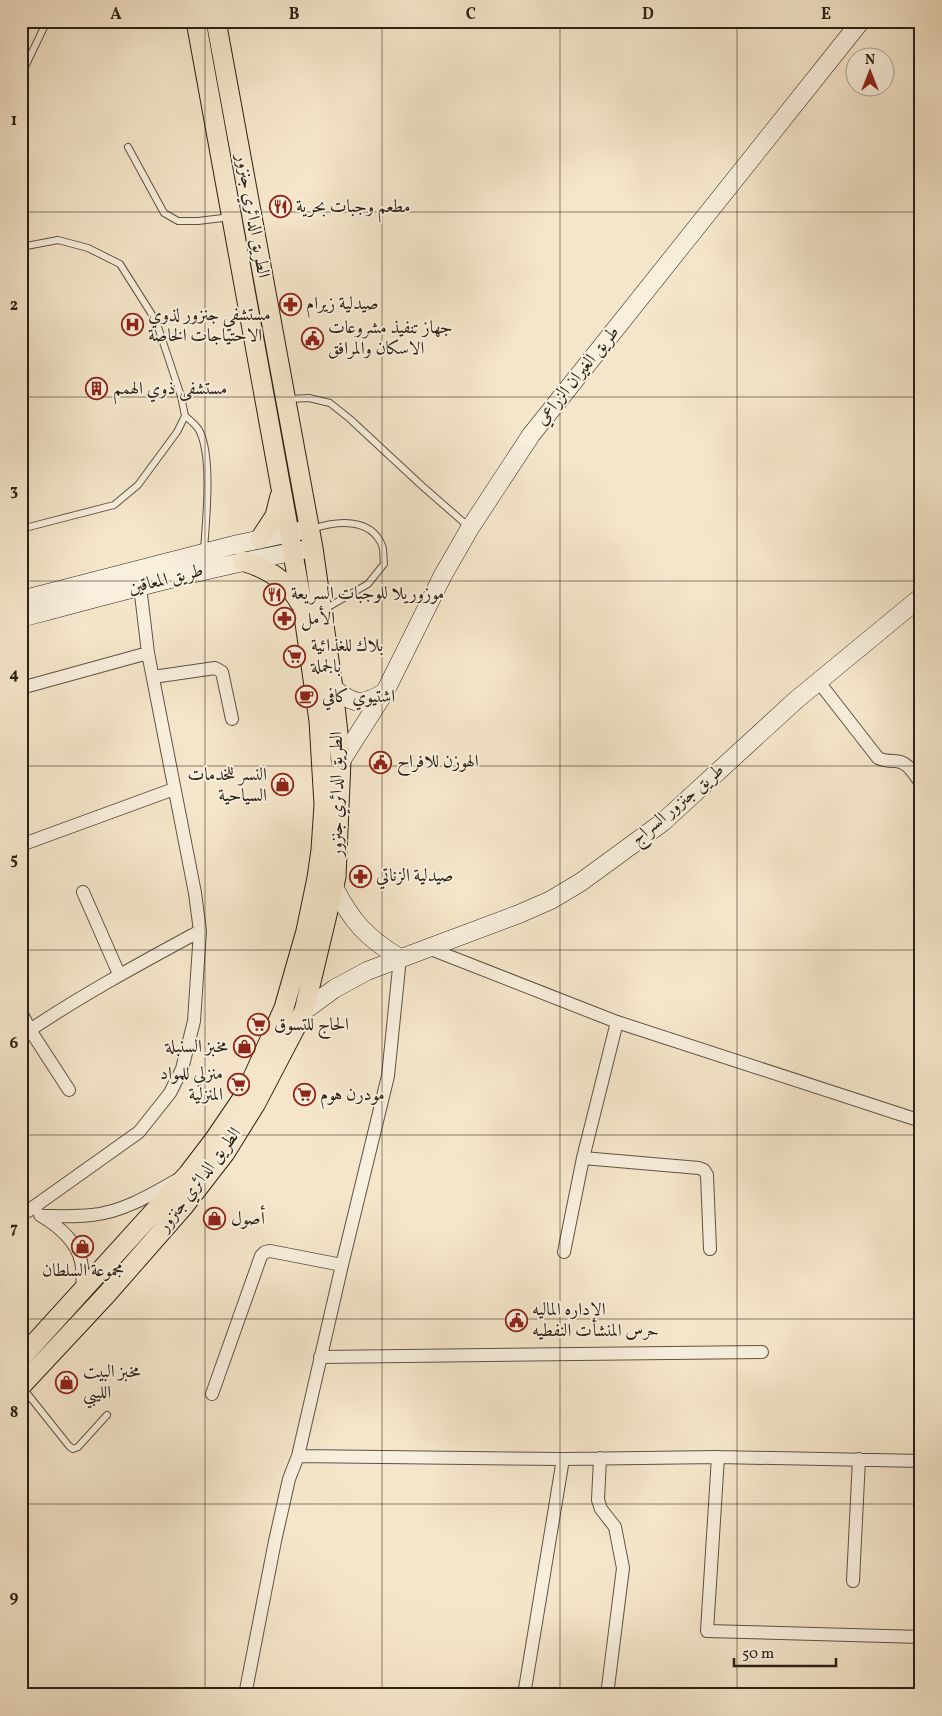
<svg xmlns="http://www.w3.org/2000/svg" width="942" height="1716" font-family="Vollkorn,Amiri,serif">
<rect width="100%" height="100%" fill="#f5e6cb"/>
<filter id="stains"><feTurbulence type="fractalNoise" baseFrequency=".004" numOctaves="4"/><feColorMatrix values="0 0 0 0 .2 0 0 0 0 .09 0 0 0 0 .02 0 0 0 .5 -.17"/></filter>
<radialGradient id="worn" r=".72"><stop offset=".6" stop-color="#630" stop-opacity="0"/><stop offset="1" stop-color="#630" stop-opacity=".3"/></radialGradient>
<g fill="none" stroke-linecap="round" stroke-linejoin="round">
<defs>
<path id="lane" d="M 24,69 L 47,21
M 128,147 L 164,213 L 178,221 L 198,221 L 231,217
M 21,247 L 58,240 L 88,248 L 120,264 L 156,321 L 181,396 L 185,416 L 177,432 L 138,485 L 114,505 L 21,529
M 287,399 L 309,398 L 330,403 L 350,419 L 421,485 L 469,527
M 185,416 C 190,420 196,425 199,430 C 213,456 206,520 204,550
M 312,529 C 336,521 370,517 382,545 C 384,550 383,558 384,564 L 368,584 L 323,610
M 22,1387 L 69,1446 L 73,1449 L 78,1447 L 107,1415"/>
<path id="street" d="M 153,677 L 215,668 L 222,672 L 232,719
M 818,681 L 878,758 C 884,761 888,761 894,761 C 908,761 913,773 921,783
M 21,688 L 148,653
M 21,845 L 174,789
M 83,892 L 119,974
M 428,948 L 617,1022 L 921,1121
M 21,1012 L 30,1030 L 69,1090
M 21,1036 C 78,997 139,964 200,931
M 583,1158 L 699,1168 L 704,1170 L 707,1175 L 710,1249
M 28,1211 L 139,1132 L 170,1093 L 182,1069 L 194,1021 L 200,931 L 195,893 L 148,653 L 140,586
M 40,1215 C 57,1225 76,1241 81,1261 C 83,1270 82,1280 83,1289
M 42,1216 C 58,1216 75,1217 92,1215 C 122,1212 151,1195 177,1180
M 564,1252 L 583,1158 L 617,1022
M 320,1357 L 762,1352
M 212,1394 L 261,1256 L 265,1252 L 270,1251 L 342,1265
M 298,1456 L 563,1459 L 718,1457 L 921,1461
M 718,1457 L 707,1631 L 921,1637
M 600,1458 L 598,1500 L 601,1509 L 615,1527 L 623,1568 L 607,1695
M 853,1581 L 859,1459
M 245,1695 L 275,1541 L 289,1479 L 298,1456 L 342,1265 L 388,1076 L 400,958
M 524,1695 L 563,1459"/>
<path id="secondary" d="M 21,600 L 238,544 L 309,529
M 21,618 C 118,592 214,566 313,548
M 333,688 C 354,705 362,706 385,692
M 341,761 L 385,692 L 443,575 L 470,528 L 531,435 L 861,21
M 334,887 C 352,922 367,938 400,958
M 304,1011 L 334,989 L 367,971 L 519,914 L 551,900 L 581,882 L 663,822 L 796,700 L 921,597"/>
<path id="primary" d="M 260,539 L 275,516 L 280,496
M 242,561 C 267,568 287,580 300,603
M 21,1358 L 188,1174 L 214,1140 L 246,1093 L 284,1008 L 306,931 L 317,878 L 321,850 L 324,805 L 319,721 L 303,609 L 196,21
M 21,1386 L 106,1295 L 184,1206 L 225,1153 L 256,1103 L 304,1011 L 336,877 L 341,761 L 333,688 L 313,548 L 216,21"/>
</defs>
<!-- lane casing -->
<use href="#lane" stroke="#5e5344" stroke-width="8"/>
<!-- street casing -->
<use href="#street" stroke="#5e5344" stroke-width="14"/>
<!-- secondary casing -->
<use href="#secondary" stroke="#2c2217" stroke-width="19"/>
<!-- primary casing -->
<use href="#primary" stroke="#2c2217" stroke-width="21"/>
<!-- lane -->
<use href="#lane" stroke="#f8efdd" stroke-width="6"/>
<!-- street -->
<use href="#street" stroke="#f8efdd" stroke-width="12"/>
<!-- secondary -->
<use href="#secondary" stroke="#f8efdd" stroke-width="18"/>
<!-- primary -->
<use href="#primary" stroke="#f5e6cb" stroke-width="19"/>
</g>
<!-- grid -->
<path fill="none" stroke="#2c2217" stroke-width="1" stroke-opacity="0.55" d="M 205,21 L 205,1695M 382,21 L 382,1695M 560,21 L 560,1695M 737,21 L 737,1695M 21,212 L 921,212M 21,397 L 921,397M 21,581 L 921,581M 21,766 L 921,766M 21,950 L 921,950M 21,1135 L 921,1135M 21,1319 L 921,1319M 21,1504 L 921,1504"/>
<!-- icons -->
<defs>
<symbol id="restaurant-ring" viewBox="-11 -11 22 22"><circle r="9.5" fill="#f8efdd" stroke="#8f2418" stroke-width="1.5"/><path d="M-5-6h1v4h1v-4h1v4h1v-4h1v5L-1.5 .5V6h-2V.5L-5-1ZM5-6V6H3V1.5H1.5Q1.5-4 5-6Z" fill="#8f2418"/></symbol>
<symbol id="pharmacy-ring" viewBox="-11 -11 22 22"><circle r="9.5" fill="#f8efdd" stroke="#8f2418" stroke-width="1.5"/><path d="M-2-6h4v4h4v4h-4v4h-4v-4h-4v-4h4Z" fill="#8f2418"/></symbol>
<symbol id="hospital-ring" viewBox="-11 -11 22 22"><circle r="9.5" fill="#f8efdd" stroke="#8f2418" stroke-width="1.5"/><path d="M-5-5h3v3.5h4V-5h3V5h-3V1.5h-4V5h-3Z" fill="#8f2418"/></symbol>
<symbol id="civic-ring" viewBox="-11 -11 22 22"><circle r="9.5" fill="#f8efdd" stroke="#8f2418" stroke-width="1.5"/><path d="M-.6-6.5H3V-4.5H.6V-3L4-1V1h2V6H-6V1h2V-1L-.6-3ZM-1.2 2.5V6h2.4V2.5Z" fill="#8f2418"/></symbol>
<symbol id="building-ring" viewBox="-11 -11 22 22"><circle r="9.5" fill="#f8efdd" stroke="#8f2418" stroke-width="1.5"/><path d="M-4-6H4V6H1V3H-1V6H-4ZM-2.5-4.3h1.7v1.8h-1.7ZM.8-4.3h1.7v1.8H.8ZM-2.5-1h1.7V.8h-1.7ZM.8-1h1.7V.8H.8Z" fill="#8f2418"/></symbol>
<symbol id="supermarket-ring" viewBox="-11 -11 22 22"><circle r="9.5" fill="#f8efdd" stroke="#8f2418" stroke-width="1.5"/><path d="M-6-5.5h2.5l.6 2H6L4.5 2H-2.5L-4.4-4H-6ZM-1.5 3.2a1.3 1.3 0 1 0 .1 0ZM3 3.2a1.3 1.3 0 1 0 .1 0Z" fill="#8f2418"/></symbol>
<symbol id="cafe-ring" viewBox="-11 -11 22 22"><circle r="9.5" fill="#f8efdd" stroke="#8f2418" stroke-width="1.5"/><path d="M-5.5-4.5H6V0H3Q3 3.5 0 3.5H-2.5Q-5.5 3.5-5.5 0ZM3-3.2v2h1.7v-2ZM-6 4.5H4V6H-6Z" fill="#8f2418"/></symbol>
<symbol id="shop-ring" viewBox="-11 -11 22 22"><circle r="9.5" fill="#f8efdd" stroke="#8f2418" stroke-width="1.5"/><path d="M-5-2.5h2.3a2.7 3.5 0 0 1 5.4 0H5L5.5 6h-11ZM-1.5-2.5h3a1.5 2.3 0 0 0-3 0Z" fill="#8f2418"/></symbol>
</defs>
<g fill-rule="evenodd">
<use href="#restaurant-ring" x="268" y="194" width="25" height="25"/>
<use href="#pharmacy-ring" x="278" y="292" width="25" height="25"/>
<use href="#hospital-ring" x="120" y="312" width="25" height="25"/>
<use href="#civic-ring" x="300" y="326" width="25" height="25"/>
<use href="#building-ring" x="84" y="376" width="25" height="25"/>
<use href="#restaurant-ring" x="262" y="582" width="25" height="25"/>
<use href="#pharmacy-ring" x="272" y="606" width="25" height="25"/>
<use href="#supermarket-ring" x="282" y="644" width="25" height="25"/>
<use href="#cafe-ring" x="294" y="684" width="25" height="25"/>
<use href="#civic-ring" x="368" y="750" width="25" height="25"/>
<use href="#shop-ring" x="270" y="772" width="25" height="25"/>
<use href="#pharmacy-ring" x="348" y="864" width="25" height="25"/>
<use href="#supermarket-ring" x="246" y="1012" width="25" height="25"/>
<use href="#shop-ring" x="232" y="1034" width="25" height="25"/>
<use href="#supermarket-ring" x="226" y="1072" width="25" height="25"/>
<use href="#supermarket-ring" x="292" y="1082" width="25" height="25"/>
<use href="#shop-ring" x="202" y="1206" width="25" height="25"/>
<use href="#shop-ring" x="70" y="1234" width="25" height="25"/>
<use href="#civic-ring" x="504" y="1308" width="25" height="25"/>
<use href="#shop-ring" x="54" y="1370" width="25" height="25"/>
</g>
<g text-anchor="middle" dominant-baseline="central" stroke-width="4" stroke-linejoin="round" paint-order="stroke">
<!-- poi labels -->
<g font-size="18" fill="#2c2217" stroke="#f8efdd" text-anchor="start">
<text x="296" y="207">مطعم وجبات بحرية</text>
<text x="306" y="304">صيدلية زيرام</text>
<text x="148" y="315">مستشفي جنزور لذوي<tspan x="148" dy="21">الاحتياجات الخاصة</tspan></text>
<text x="328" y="328">جهاز تنفيذ مشروعات<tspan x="328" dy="21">الاسكان والمرافق</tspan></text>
<text x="113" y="389">مستشفى ذوي الهمم</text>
<text x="291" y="594">موزوريلا للوجبات السريعة</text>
<text x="301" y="619">الأمل</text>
<text x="311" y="646">بلاك للغذائية<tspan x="311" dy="21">بالجملة</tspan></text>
<text x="322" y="697">اشتيوي كافي</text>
<text x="397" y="762">الهوزن للافراح</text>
<text x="267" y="775" text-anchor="end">النسر للخدمات<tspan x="267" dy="21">السياحية</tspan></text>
<text x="376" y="876">صيدلية الزناتي</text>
<text x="274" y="1025">الحاج للتسوق</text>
<text x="228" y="1047" text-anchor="end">مخبز السنبلة</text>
<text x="223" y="1074" text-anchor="end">منزلي للمواد<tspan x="223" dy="21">المنزلية</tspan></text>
<text x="320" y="1095">مودرن هوم</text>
<text x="231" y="1219">أصول</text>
<text x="83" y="1271" text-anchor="middle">مجموعة السلطان</text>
<text x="532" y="1310">الاداره الماليه<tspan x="532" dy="21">حرس المنشأت النفطيه</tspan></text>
<text x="83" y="1372">مخبز البيت<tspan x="83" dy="21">الليبي</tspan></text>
</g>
<!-- street labels -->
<g font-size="18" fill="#2c2217" stroke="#f8efdd">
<text transform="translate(252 216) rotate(80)">الطريق الدائري جنزور</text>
<text transform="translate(578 376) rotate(-51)">طريق الغيران الزراعي</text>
<text transform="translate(166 580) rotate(-14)">طريق المعاقين</text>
<text transform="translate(337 794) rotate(-90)">الطريق الدائري جنزور</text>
<text transform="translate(678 805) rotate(-40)">طريق جنزور السراج</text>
<text transform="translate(200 1180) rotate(-53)">الطريق الدائري جنزور</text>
</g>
</g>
<!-- margin -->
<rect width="942" height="1716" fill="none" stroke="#f5e6cb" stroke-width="55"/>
<!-- north arrow -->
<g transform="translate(870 72)"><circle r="24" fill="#f8efdd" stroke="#a69d8e"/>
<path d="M0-4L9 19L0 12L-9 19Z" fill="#8f2418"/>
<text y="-8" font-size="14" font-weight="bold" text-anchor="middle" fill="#2c2217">N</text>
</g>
<!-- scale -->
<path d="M734 1658v8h102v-8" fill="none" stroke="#2c2217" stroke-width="2.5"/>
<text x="742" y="1658" font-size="15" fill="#2c2217" stroke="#f8efdd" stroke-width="4" paint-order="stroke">50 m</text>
<rect x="28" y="28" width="886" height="1660" fill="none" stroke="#2c2217" stroke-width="2"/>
<g font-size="16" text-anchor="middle" font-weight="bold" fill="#2c2217">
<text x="116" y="19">A</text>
<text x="294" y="19">B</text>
<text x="471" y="19">C</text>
<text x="648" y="19">D</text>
<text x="826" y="19">E</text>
<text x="14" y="125">1</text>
<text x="14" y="310">2</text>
<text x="14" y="495">3</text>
<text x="14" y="679">4</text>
<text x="14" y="864">5</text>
<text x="14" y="1048">6</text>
<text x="14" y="1233">7</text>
<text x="14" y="1417">8</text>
<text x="14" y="1602">9</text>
</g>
<rect width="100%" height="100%" filter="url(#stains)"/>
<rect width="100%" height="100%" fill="url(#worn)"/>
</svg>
